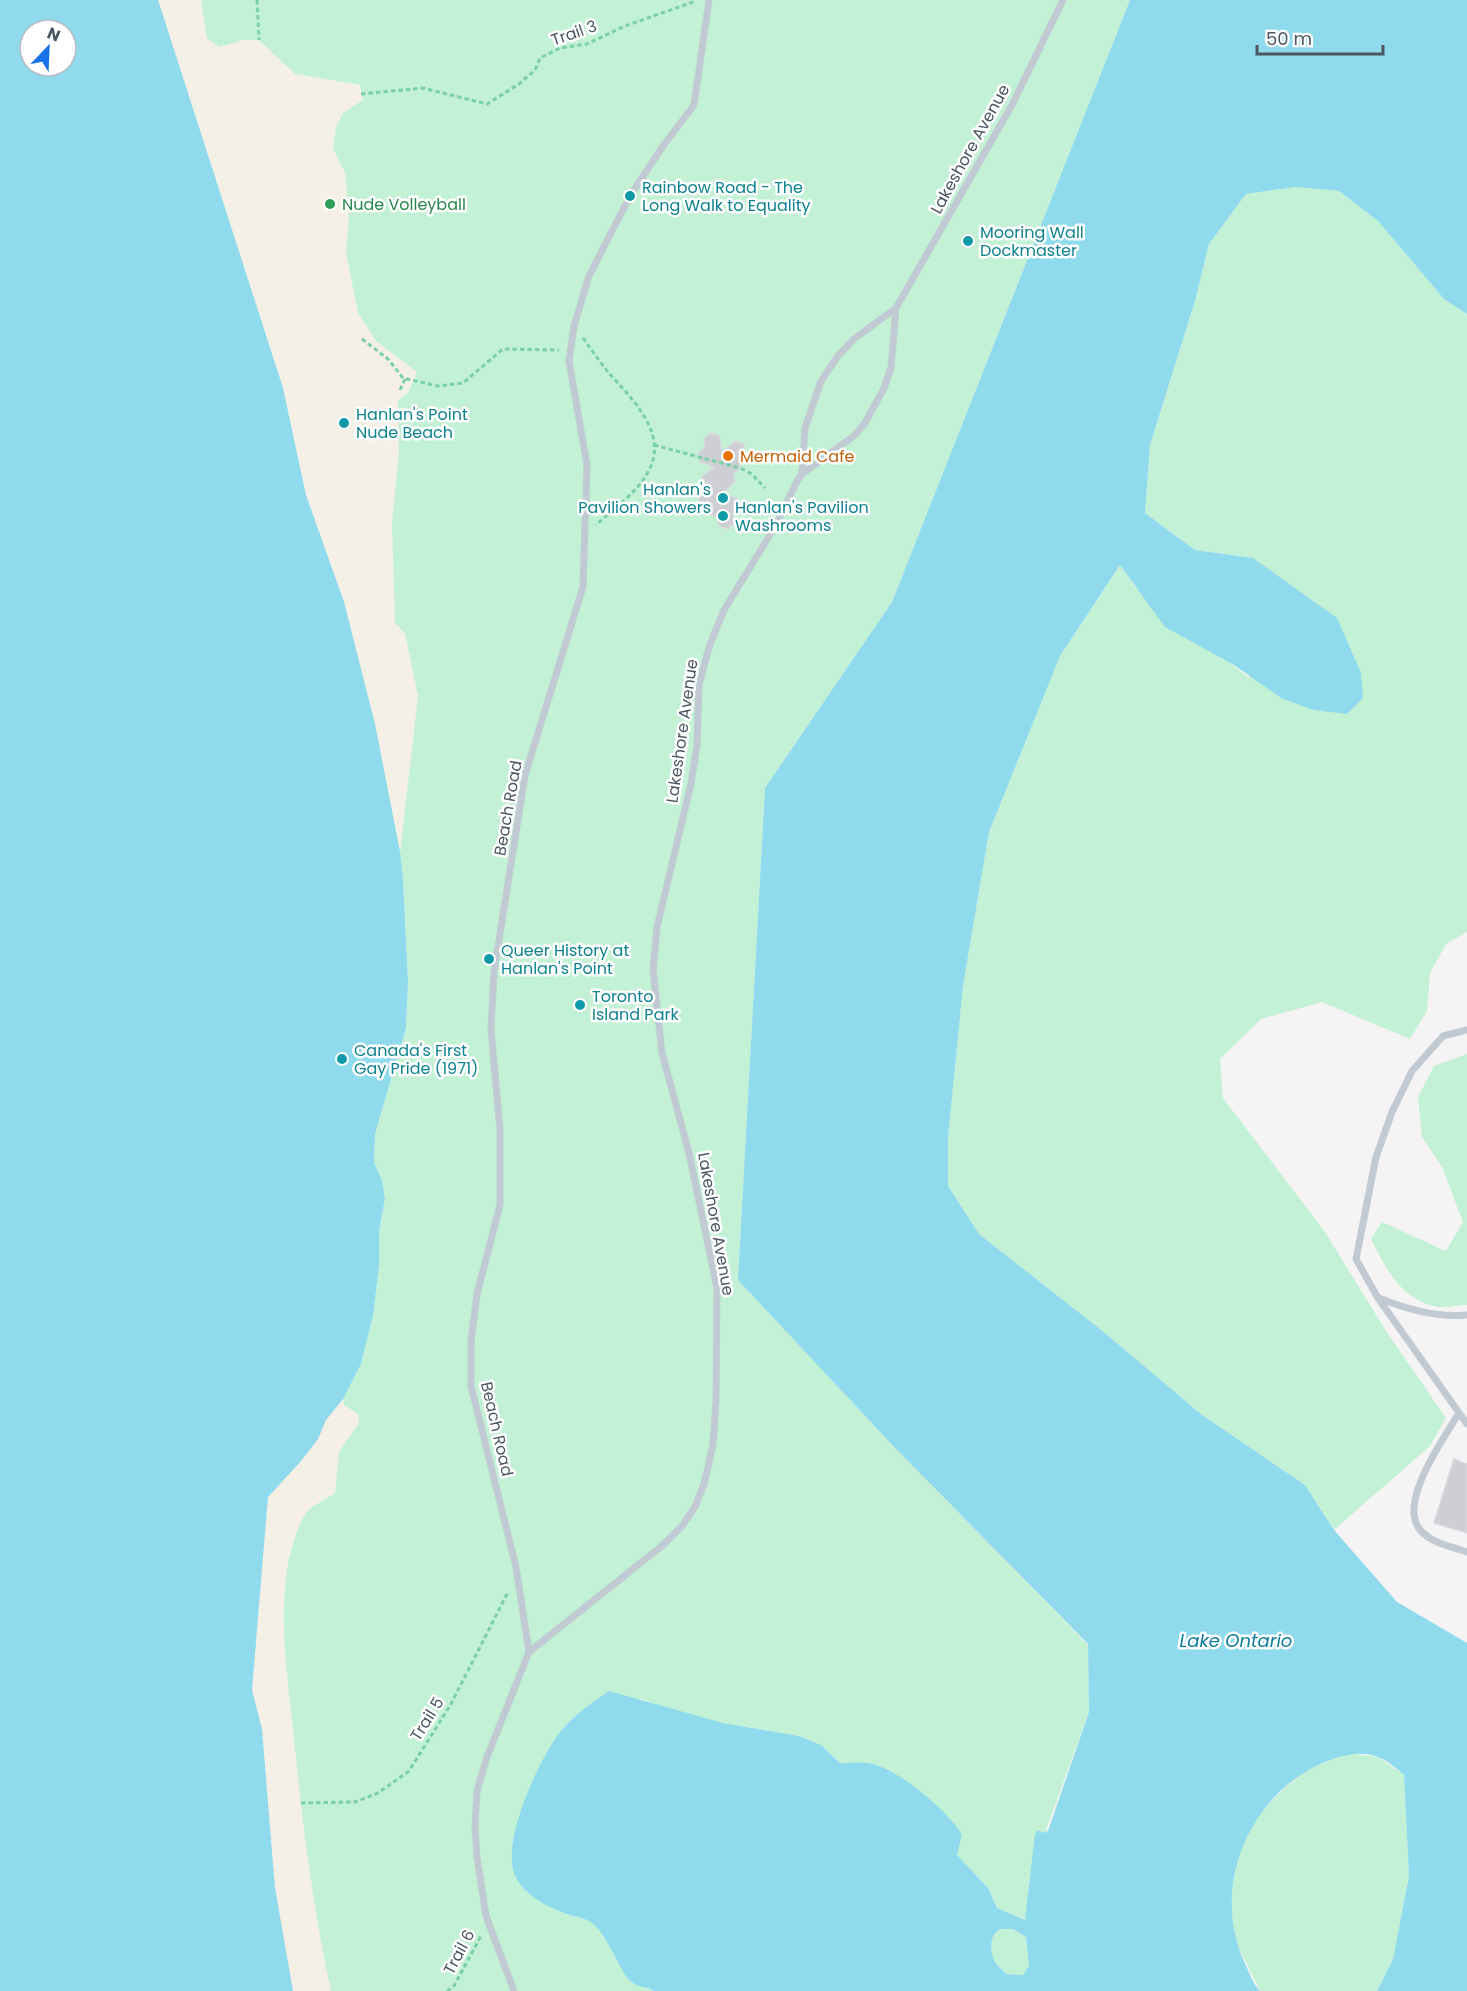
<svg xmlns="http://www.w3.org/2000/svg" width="1467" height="1991" font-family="Poppins,sans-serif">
<rect width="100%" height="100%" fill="#f5f3f3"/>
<!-- green -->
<path fill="#c3f1d5" d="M 158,0 L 1130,0 L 892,602 L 765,788 L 738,1280 L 896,1449 L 1088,1645 L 1089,1712 L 1030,1874 L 1026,1920 L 997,1908 L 988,1888 L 867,1763 L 840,1763 L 821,1745 L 799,1736 L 723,1723 L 675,1712 L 642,1699 L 579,1712 L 557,1736 L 540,1769 L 566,1914 L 591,1921 L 605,1935 L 632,1982 L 654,1991 L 293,1991 L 275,1888 L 253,1659 L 259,1622 L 268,1497 L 318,1439 L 326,1420 L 343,1399 L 361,1364 L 373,1316 L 379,1266 L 379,1231 L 385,1199 L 382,1180 L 374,1163 L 375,1134 L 406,1028 L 408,981 L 403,880 L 375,724 L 344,602 L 283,388 Z
M 1295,187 L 1339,191 L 1378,221 L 1444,299 L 1467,314 L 1467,932 L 1446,944 L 1430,973 L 1427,1011 L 1410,1039 L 1322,1002 L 1261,1019 L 1220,1059 L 1223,1098 L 1325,1232 L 1386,1331 L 1446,1418 L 1430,1446 L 1334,1530 L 1305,1485 L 1202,1415 L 1105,1333 L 979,1234 L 948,1186 L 948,1137 L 963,986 L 989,832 L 1060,656 L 1121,564 L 1135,587 L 1249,678 L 1253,558 L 1195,550 L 1145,513 L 1150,445 L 1195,301 L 1209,244 L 1246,194 Z
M 1467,1054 L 1467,1305 C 1457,1305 1443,1309 1434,1306 C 1400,1298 1385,1267 1371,1239 L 1382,1222 L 1446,1251 L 1463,1222 L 1442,1167 L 1422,1137 L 1418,1097 L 1434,1066 Z
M 1347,1753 L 1378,1757 L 1404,1775 L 1409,1876 L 1393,1959 L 1377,1991 L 1260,1991 L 1236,1942 L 1230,1900 L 1238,1857 L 1255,1819 L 1276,1796 L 1305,1771 Z
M 1001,1929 L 1013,1929 L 1026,1937 L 1029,1966 L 1023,1975 L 1006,1974 C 1003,1970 998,1967 996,1963 C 989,1953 989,1933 1001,1929 Z"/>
<!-- sand -->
<path fill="#f5f0e5" d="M 158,0 L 201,0 L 207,39 L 220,47 L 243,40 L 259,40 L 295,74 L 360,85 L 363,100 L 343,113 L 336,127 L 333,148 L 345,173 L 349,216 L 346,253 L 358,313 L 376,341 L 417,372 L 408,393 L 398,400 L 399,453 L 392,523 L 395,623 L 405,633 L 418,696 L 400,853 L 375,724 L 344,602 L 306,495 L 283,388 Z
M 343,1399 L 344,1405 L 358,1414 L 359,1423 L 339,1452 L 335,1493 C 323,1502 311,1504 303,1518 C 271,1582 287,1670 294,1738 C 302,1823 313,1907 331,1991 L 293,1991 L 275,1888 L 252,1690 L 268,1497 L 301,1461 L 318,1439 L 326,1420 Z"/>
<!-- water -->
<path fill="#90daee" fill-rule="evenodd" d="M 0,0 L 158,0 L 283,388 L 306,495 L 344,602 L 375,724 L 400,852 L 403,880 L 408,981 L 406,1028 L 375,1134 L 374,1163 L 382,1180 L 385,1199 L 379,1231 L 379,1266 L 373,1316 L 361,1364 L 343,1399 L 326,1420 L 318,1439 L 301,1461 L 268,1497 L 252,1690 L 262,1729 L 275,1888 L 293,1991 L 0,1991 ZM 30,30 L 66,30 L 66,66 L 30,66 Z
M 1130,0 L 1467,0 L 1467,314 L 1444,299 L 1378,221 L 1339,191 L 1295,187 L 1246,194 L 1209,244 L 1195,301 L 1150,445 L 1145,513 L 1195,550 L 1253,558 L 1337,618 L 1361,673 L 1363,698 L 1347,714 L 1313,710 L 1281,698 L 1234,665 L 1165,627 L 1120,565 L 1060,656 L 989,832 L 963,986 L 948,1137 L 948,1186 L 979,1234 L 1105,1333 L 1202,1415 L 1305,1485 L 1334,1530 L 1397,1602 L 1467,1643 L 1467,1991 L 1377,1991 L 1393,1959 L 1409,1876 L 1404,1775 C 1397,1769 1387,1760 1378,1757 C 1359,1750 1342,1755 1325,1762 C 1250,1793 1211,1884 1243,1959 C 1248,1969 1252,1983 1260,1991 L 654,1991 C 648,1987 639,1987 633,1983 C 620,1975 610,1937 592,1923 C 586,1918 575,1917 567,1914 C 550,1908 528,1897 518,1881 C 496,1850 538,1763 557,1736 C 571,1717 590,1704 609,1691 L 723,1723 L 799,1736 L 821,1745 L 840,1763 C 849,1763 860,1762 869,1763 C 900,1770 944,1808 962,1834 L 957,1855 L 988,1888 L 997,1908 L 1025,1920 L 1035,1834 L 1038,1830 L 1042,1833 L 1048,1831 L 1089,1712 L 1088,1644 L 896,1449 L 738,1280 L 765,788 L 892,602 ZM 1001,1929 L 1013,1929 L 1026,1937 L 1029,1966 L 1023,1975 L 1006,1974 C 1003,1970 998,1967 996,1963 C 989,1953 989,1933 1001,1929 Z"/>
<!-- building -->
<path fill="#cdcfd5" stroke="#d7d9de" stroke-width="1.5" d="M 710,433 L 719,435 L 722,452 L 735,441 L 744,444 L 745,453 L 739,459 L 740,468 L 733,474 L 735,482 L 722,494 L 738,499 L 740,509 L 733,514 L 735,523 L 728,529 L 719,526 L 717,517 L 709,514 L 707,506 L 699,503 L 698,495 L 704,489 L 702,477 L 714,467 L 700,462 L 698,453 L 705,447 L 704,439 Z
M 1454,1459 L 1467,1464 L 1467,1533 L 1434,1523 Z"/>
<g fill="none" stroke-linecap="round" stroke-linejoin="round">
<!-- path -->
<path stroke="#7ad0a6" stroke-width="3" stroke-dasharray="4.5 3" stroke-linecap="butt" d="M 257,0 L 259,40
M 361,94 L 423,88 L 487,104 L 519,84 L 535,70 L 540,58 L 560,48 L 587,44 L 625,26 L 696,1
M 583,338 C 591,349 599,361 608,372 C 631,398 670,434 648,472 C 637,493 613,509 596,525
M 362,339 L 388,359 L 403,378 L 438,386 L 463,383 L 503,349 L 559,350
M 400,390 L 405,379
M 654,445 L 740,468 L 752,474 L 765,488
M 301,1803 L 355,1802 L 378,1793 L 409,1771 L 451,1704 L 508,1592
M 447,1991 L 454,1986 L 481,1936"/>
<!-- lane -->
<path stroke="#c1cad2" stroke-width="7" d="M 802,474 L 805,428 L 821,381 L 838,356 L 854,339 L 896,308 L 1012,105 L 1063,0
M 1467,1030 L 1443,1036 L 1412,1071 L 1392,1112 L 1376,1157 L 1356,1259 L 1378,1298 L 1467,1424
M 1379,1298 C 1406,1309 1438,1318 1467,1315
M 1459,1413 C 1444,1438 1396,1504 1421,1531 C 1432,1543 1452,1547 1467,1552
M 529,1652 L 516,1567 L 471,1386 L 471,1341 L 477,1294 L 500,1205 L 500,1130 L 491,1029 L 494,972 L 525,775 L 583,587 L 587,465 L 569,361 L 574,326 L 589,276 L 630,196 L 663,146 L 694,105 L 709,0
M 514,1991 L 486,1916 L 477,1857 L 475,1827 L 477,1791 L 487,1757 L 529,1652 L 663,1545 L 682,1526 L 695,1507 L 704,1484 L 713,1445 L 716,1400 L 717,1288 L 689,1153 L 662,1053 L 653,970 L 657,927 L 691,784 L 697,745 L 699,685 L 709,647 L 724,610 L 776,525 L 796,483 L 802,474 L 855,435 L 865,423 L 884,388 L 891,368 L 896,308"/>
</g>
<!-- markers -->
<g fill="#0f9aa8" stroke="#fff" stroke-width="2">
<circle cx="630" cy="196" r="6"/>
<circle cx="968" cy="241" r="6"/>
<circle cx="344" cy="423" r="6"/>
<circle cx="723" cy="498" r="6"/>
<circle cx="723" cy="516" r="6"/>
<circle cx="489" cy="959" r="6"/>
<circle cx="580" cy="1005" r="6"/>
<circle cx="342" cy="1059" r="6"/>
</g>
<circle fill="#2e9e5b" stroke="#fff" stroke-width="2" cx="330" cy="204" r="6"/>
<circle fill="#e8710a" stroke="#fff" stroke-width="2" cx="728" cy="456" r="6"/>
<g text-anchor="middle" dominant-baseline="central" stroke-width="5" stroke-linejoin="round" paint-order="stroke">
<!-- street labels -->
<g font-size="16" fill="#4a5661" stroke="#fff">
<text transform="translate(574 33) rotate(-19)">Trail 3</text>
<text transform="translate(970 149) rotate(-61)">Lakeshore Avenue</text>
<text transform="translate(682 731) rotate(-82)">Lakeshore Avenue</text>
<text transform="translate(508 808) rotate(-80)">Beach Road</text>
<text transform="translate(716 1224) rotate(80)">Lakeshore Avenue</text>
<text transform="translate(497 1429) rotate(77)">Beach Road</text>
<text transform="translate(427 1719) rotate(-58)">Trail 5</text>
<text transform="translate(459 1952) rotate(-62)">Trail 6</text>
</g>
<!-- culture labels -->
<g font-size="16" fill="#0d838f" stroke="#fff" text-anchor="start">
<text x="642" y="187">Rainbow Road - The<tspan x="642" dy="18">Long Walk to Equality</tspan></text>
<text x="980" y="232">Mooring Wall<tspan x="980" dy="18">Dockmaster</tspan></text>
<text x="356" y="414">Hanlan's Point<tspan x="356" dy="18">Nude Beach</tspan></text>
<text x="711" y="489" text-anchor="end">Hanlan's<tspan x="711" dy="18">Pavilion Showers</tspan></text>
<text x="735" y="507">Hanlan's Pavilion<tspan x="735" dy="18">Washrooms</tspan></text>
<text x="501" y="950">Queer History at<tspan x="501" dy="18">Hanlan's Point</tspan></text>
<text x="592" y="996">Toronto<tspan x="592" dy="18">Island Park</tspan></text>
<text x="354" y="1050">Canada's First<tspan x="354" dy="18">Gay Pride (1971)</tspan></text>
</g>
<!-- leisure labels -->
<g font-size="16" fill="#27864d" stroke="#fff" text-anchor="start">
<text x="342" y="204">Nude Volleyball</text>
</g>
<!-- food labels -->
<g font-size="16" fill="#c56008" stroke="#fff" text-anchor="start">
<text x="740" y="456">Mermaid Cafe</text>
</g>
<!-- water labels -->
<g font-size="18" font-style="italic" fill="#0c7c9b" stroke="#fff">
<text x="1236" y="1640">Lake Ontario</text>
</g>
</g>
<!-- north arrow -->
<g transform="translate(48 48) rotate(23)"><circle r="28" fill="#ffffff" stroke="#b7bbc0" stroke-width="1.5"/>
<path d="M0-4.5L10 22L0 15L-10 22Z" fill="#1a73e8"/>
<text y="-9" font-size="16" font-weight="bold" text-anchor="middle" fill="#4a5661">N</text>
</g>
<!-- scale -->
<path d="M1257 45v9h126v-9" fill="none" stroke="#4a5661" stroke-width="3"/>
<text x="1266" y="45" font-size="18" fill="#4a5661" stroke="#ffffff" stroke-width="4.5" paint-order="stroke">50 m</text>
</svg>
